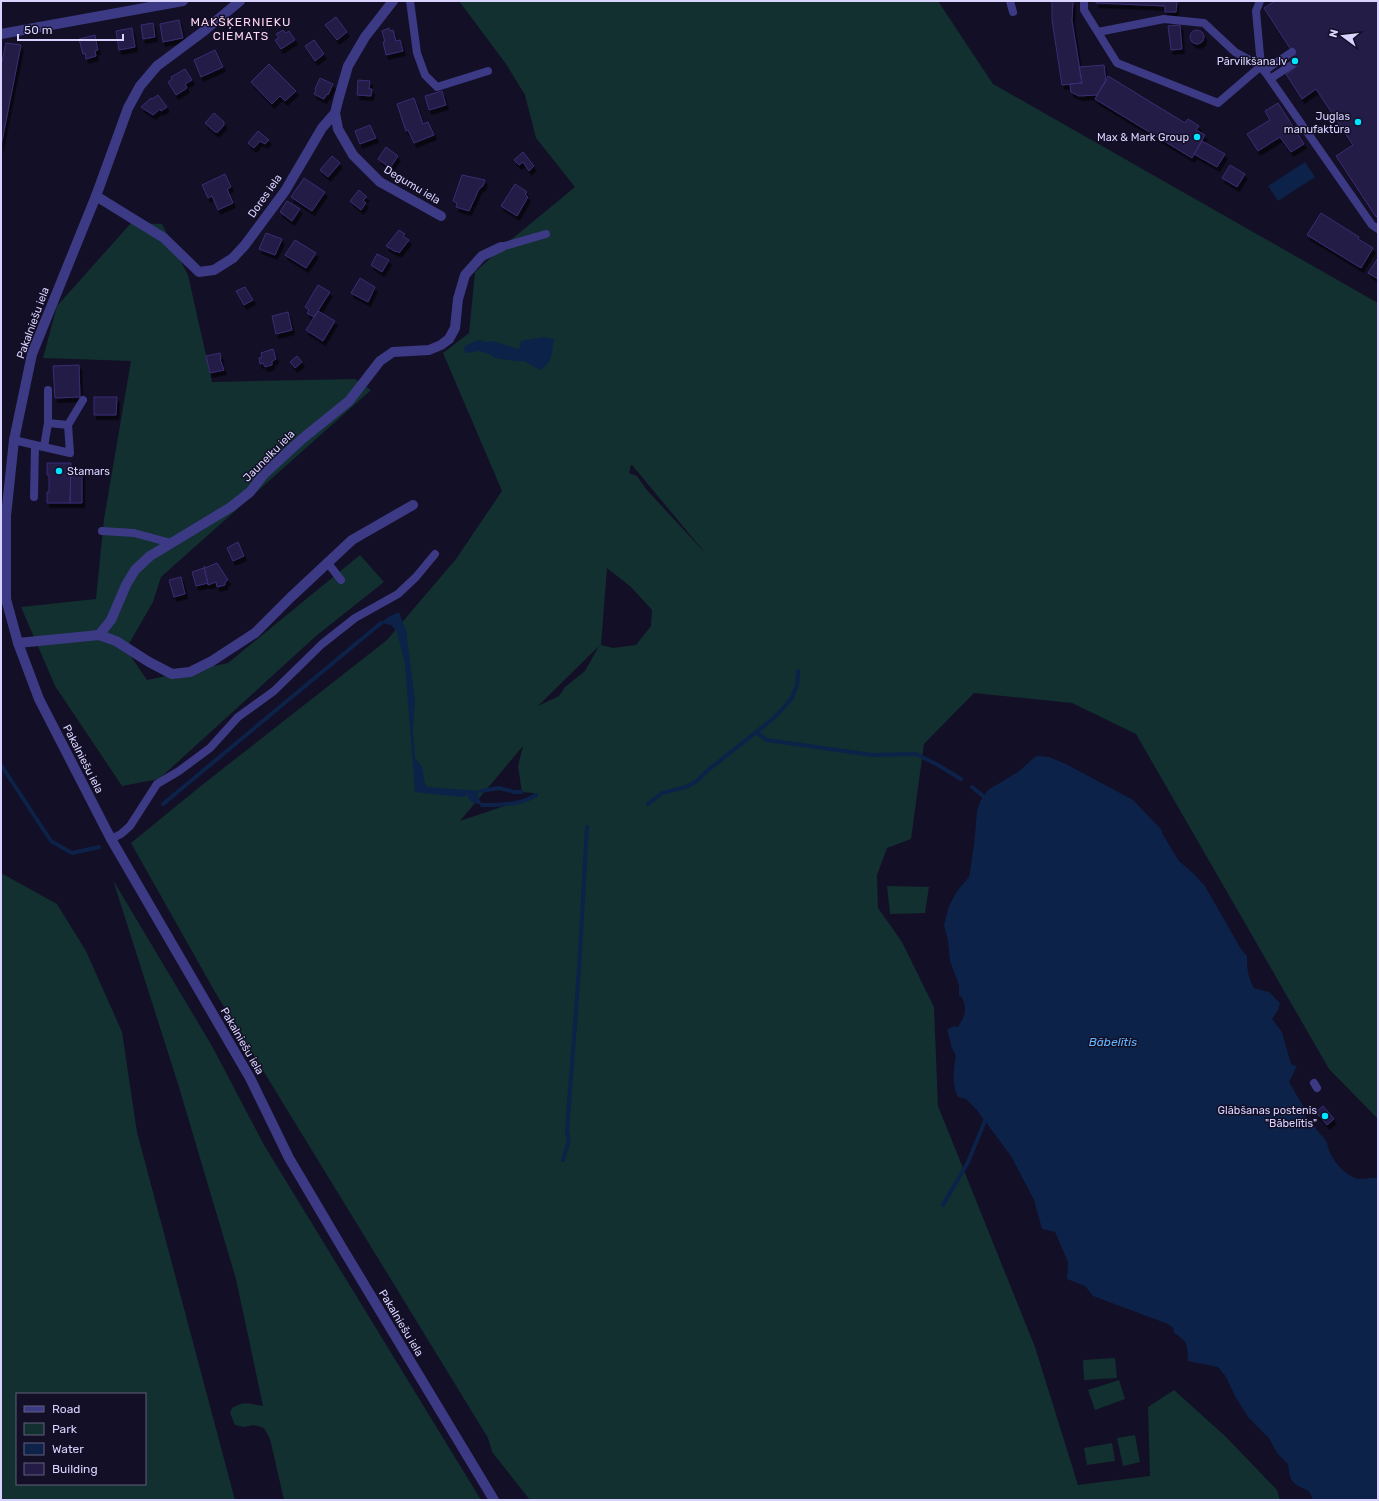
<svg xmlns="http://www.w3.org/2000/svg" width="1379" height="1501" font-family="Rubik,sans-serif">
<defs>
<filter id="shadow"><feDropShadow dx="2.5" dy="4.5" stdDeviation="0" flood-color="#0009"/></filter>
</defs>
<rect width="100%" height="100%" fill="#130f26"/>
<!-- green -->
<path fill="#12302f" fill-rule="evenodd" d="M 459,1 L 938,1 L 993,84 L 1378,303 L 1378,1119 L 1329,1069 L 1136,734 L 1072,703 L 974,693 L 924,744 L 911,839 L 887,848 L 877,875 L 878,908 L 902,942 L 934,1007 L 938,1106 L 1035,1347 L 1078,1485 L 1150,1476 L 1148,1407 L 1174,1390 L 1225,1436 L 1277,1490 L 1280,1500 L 530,1500 L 492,1452 L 488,1438 L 215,992 L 131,843 L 202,785 L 387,640 L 456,559 L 502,491 L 443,353 L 469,333 L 475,272 L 506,244 L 575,187 L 536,138 L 525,95 L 506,64 ZM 631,465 L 632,465 L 706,554 L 646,489 L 637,476 L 629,473 ZM 607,568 L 631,587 L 652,610 L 651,626 L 636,645 L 613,648 L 601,645 ZM 599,646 L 585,671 L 565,687 L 559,696 L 538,706 ZM 523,746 L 518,766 L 522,792 L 533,793 L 536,795 L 460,821 Z
M 131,223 L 162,224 L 188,275 L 212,382 L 355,379 L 371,390 L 161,577 L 153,602 L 126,649 L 147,680 L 228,663 L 360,555 L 384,582 L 316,636 L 159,779 L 122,786 L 55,686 L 21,607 L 96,599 L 104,519 L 131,361 L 43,358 L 57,306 Z
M 1,873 L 57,904 L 86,951 L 122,1032 L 137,1132 L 235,1500 L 1,1500 ZM 17,1394 L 145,1394 L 145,1484 L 17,1484 Z
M 113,880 L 212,1046 L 264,1145 L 481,1500 L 284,1500 L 270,1439 L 264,1428 L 254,1425 L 243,1427 L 235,1425 L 230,1413 L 232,1408 C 245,1400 249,1404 263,1406 L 236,1279 L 178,1084 Z
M 887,886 L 929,887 L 925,913 L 890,914 Z
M 1115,1358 L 1117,1378 L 1084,1380 L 1083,1360 Z
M 1119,1380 L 1125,1399 L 1095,1410 L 1088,1390 Z
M 1135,1435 L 1140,1462 L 1123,1466 L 1117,1438 Z
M 1112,1443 L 1115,1461 L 1087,1465 L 1084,1448 Z"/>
<!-- water -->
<path fill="#0c2248" d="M 1305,162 L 1315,177 L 1278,201 L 1268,186 Z
M 544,337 L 554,339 C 551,353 554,362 540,370 L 524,361 L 516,361 L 495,358 L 489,354 L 479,351 L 465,353 L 464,347 L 473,342 L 479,340 L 486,342 L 492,341 L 519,349 L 521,341 Z
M 399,612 L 406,630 L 415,701 L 413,729 L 415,758 L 422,767 L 425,784 L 427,787 L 482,791 L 477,794 L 482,805 L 471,802 L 467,795 L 462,797 L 415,792 L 405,664 L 397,632 L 391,625 L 381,623 L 388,617 Z
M 1039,756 L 1049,757 L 1066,764 L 1133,800 L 1161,829 L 1163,835 L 1179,861 L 1192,872 L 1205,886 L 1241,949 L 1247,956 C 1247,969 1248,977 1254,988 L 1269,992 L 1280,1003 L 1278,1010 L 1272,1019 L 1282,1032 L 1290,1061 L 1292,1065 L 1297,1066 L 1289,1082 L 1303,1106 L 1302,1112 L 1327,1142 C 1328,1156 1344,1176 1359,1179 C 1365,1179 1371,1177 1378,1178 L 1378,1500 L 1313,1500 C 1309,1486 1302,1490 1294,1483 C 1289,1478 1289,1470 1288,1464 L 1277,1453 L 1269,1438 L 1249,1418 L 1236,1398 L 1226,1377 L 1218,1367 L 1188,1361 C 1187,1345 1189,1342 1174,1333 L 1173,1328 L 1168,1324 L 1093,1296 L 1085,1286 L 1067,1279 L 1068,1262 L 1055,1232 L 1042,1229 L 1034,1200 L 1011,1156 L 976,1109 L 966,1099 L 958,1097 C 952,1086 953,1068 956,1056 L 951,1046 L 951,1044 L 947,1030 L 953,1026 L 958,1027 C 965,1016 968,1008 961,996 L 959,996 L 959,985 L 950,961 L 948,941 L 944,925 L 949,906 L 957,891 L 969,877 L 974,845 L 977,811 L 980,802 L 988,790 L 1018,772 L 1035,757 Z"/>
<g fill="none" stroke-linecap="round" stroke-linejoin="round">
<!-- stream -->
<path stroke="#0c2248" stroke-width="4" d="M 756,732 L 767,740 L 872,755 L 916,754 L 936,764 L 961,779
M 1,765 L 51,841 L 72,853 L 99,847
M 972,787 L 983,796
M 482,791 L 499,788 L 515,792 L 522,792
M 163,804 L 381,623
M 648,804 L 662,793 L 686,787 L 697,781 L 707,771 L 775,717 L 792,698 L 797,685 L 798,671
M 482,805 C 501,805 520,805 536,795
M 563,1160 L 569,1140 L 567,1131 L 579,970 L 587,827
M 943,1205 L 968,1162 L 985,1121"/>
</g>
<!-- building -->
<path fill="#241b47" stroke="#3b2d73" filter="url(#shadow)" d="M 1052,1 L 1073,1 L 1072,21 L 1082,83 L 1062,85 L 1052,20 Z
M 1096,1 L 1177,1 L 1176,12 L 1165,12 L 1165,6 L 1096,3 Z
M 1275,1 L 1378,1 L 1378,216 L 1376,217 L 1336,156 L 1353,145 L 1316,89 L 1302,99 L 1286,74 L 1295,68 L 1290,60 L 1295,56 L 1264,8 Z
M 336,17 L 347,32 L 337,40 L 325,25 Z
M 179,20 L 183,38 L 163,42 L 160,24 Z
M 153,23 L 155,37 L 143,39 L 141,25 Z
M 1180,25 L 1182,49 L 1171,50 L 1168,26 Z
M 132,28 L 135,47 L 119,50 L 116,31 Z
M 389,28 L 390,31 L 393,30 L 396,41 L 400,40 L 403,51 L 386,55 L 383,42 L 385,42 L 382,31 Z
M 283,30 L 286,33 L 289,31 L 295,40 L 281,49 L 275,40 L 279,38 L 276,34 Z
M1190 37a7 7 0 1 1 14 0a7 7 0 1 1-14 0Z
M 95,35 L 98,50 L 95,51 L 96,56 L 86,59 L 85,53 L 83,54 L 79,39 Z
M 314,40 L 324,54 L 315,61 L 305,46 Z
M 6,43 L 21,45 L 1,146 L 1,66 Z
M 215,50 L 223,67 L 201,77 L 194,60 Z
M 269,64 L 296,91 L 285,101 L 280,96 L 272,104 L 251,82 Z
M 1104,65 L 1106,81 L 1097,95 L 1079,96 L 1071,92 L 1070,84 L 1082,83 L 1079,67 Z
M 185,69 L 192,80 L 185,84 L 187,88 L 176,95 L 168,82 L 172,79 L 171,77 Z
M 1108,76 L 1185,123 L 1188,119 L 1199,126 L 1196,130 L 1205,135 L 1192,158 L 1095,99 Z
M 320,78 L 333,84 L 328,95 L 327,94 L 324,99 L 314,94 L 316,90 L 315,89 Z
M 358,80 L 370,81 L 369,89 L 372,89 L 371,96 L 357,95 Z
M 442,91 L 446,105 L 429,110 L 425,96 Z
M 158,95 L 167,107 L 161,111 L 160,109 L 153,115 L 141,107 L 151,98 L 152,99 Z
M 414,98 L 423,124 L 428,122 L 434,135 L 414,143 L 408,130 L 406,131 L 397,104 Z
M 1278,103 L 1304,144 L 1291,152 L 1280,137 L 1258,151 L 1247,134 L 1270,120 L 1265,111 Z
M 214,113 L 224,122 L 224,125 L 218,132 L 215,132 L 205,123 Z
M 370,125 L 376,138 L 360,144 L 355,131 Z
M 258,131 L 269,140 L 265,144 L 260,141 L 254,148 L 248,143 Z
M 1202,141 L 1225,154 L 1217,167 L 1194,154 Z
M 386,147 L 398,156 L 390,168 L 378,159 Z
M 523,152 L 534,166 L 529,171 L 523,162 L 519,165 L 514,160 Z
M 332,156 L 340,163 L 328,177 L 320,170 Z
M 1230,165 L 1245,174 L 1237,187 L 1222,178 Z
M 225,174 L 231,187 L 227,189 L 233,203 L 218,210 L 212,196 L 208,198 L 202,185 Z
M 462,175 L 485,180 L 483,186 L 479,189 L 469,211 L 456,207 L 457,203 L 453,201 Z
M 304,178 L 325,192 L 312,211 L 291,197 Z
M 515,184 L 527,192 L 525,194 L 528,197 L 517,216 L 501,206 Z
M 359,190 L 367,197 L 363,200 L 366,203 L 361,210 L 350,201 Z
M 287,201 L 300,209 L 292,221 L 280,212 Z
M 1321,213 L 1359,237 L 1358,239 L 1373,248 L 1361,268 L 1307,235 Z
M 399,230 L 405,234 L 403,236 L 409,240 L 399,253 L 397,251 L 396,252 L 386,246 Z
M 266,233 L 282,239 L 275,255 L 259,249 Z
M 295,240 L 316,253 L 306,268 L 285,255 Z
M 377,254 L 389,260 L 382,272 L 371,265 Z
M 1378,258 L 1378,279 L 1368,273 Z
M 360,278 L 375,287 L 368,302 L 351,293 Z
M 318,285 L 330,292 L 314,317 L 307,313 L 309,310 L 305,307 Z
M 245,287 L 253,300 L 244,305 L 236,291 Z
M 318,311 L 335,321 L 323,341 L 306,330 Z
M 288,312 L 292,330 L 276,334 L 272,316 Z
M 273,349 L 276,359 L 272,361 L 272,365 L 265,367 L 263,363 L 260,364 L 259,358 L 262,357 L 261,353 Z
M 220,353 L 221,359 L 220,359 L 224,370 L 210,373 L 206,356 Z
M 297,356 L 302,362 L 295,368 L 290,362 Z
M 79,365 L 80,397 L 55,398 L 53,366 Z
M 94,397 L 117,397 L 116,415 L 94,415 Z
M 47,463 L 71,463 L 70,503 L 47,503 L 47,492 L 49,492 L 49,475 L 47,475 Z
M 71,469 L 82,469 L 82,503 L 70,503 Z
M 238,542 L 244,556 L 233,561 L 227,548 Z
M 217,563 L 228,580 L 225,582 L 225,585 L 217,587 L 216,582 L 208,585 L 204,566 L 205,568 Z
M 204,568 L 208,583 L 196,586 L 192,572 Z
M 181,577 L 185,594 L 174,597 L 169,580 Z
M 1323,1106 L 1334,1119 L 1327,1125 L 1316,1112 Z"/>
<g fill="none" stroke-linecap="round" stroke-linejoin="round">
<!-- service -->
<path stroke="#3d3a85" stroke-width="8" d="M 410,1 L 417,53 L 425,75 L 437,87 L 488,71
M 1010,1 L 1013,12
M 1084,1 L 1084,10 L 1117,63 L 1218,103 L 1261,66 L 1235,52 L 1204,23 L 1164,19 L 1098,32
M 1260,1 L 1256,11 L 1261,66 L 1372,225 L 1378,229
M 1264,71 L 1292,52
M 1270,79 L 1293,64
M 501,247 L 546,234
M 48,423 L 48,390
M 68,425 L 83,400
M 14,440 L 35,445 L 34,497
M 35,445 L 70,453 L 68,425 L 48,423 L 44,447
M 102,531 L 134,533 L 171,543
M 327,562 L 341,580
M 111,839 L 121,834 L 130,826 L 157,784 L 179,771 L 210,748 L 238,717 L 274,691 L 322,644 L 355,618 L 398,594 L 416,577 L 435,554
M 1314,1083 L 1317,1088"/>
<!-- minor -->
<path stroke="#3d3a85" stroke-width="10" d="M 1,34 L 183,1
M 335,113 L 338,129 L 353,155 L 380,182 L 441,216
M 96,196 L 164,238 L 199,272 L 214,270 L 233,258 L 245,245 L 285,191 L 322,128 L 335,113 L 339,97 L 348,66 L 365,37 L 393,1
M 99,635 L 116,641 L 149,662 L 172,674 L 190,672 L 212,661 L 255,633 L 290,598 L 352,540 L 413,505
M 18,643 L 99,635 L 111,620 L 126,585 L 135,570 L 150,556 L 231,507 L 250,492 L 264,474 L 302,439 L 349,401 L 380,361 L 393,352 L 429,350 L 441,345 L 449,339 L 455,328 L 458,299 L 465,275 L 482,256 L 501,247"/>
<!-- tertiary -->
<path stroke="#3d3a85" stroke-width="10" d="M 240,1 L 204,31 L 157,66 L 140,86 L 128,108 L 96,196 L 32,354 L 14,440 L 6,516 L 6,599 L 18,643 L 39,699 L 111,839 L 250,1078 L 289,1158 L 344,1251 L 494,1500"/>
</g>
<!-- markers -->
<g fill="#00e5ff" stroke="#130f26" stroke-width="1.5">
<circle cx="1295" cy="61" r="4"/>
<circle cx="1358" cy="122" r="4"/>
<circle cx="1197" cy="137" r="4"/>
<circle cx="59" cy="471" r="4"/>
<circle cx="1325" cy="1116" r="4"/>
</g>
<g text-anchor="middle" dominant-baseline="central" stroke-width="3" stroke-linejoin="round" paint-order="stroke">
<!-- poi labels -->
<g font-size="11" fill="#d9d4ff" stroke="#130f26" text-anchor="end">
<text x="1287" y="61">Pārvilkšana.lv</text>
<text x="1350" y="116">Juglas<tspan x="1350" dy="13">manufaktūra</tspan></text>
<text x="1189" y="137">Max &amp; Mark Group</text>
<text x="67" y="471" text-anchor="start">Stamars</text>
<text x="1317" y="1110">Glābšanas postenis<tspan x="1317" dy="13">"Bābelītis"</tspan></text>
</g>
<!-- street labels -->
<g font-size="11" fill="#d9d4ff" stroke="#130f26">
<text transform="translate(412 185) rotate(31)">Degumu iela</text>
<text transform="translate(265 196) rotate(-55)">Dores iela</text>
<text transform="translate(33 323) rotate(-70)">Pakalniešu iela</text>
<text transform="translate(269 456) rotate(-45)">Jaunelku iela</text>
<text transform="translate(83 759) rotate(63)">Pakalniešu iela</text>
<text transform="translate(242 1041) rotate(60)">Pakalniešu iela</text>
<text transform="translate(401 1323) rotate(59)">Pakalniešu iela</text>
</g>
<!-- neighbourhood labels -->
<g font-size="12" letter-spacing="1" fill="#ffd6f0" stroke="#130f26">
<text x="241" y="22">MAKŠĶERNIEKU<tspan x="241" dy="14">CIEMATS</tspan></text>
</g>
<!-- water labels -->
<g font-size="12" font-style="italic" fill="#62b6ff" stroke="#130f26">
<text x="1113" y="1042">Bābelītis</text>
</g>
</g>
<!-- border -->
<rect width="1379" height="1501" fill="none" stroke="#d9d4ff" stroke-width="4"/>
<!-- legend -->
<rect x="16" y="1393" width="130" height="92" fill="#130f26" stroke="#625e7d"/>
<rect x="24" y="1406" width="20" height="6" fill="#3d3a85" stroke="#625e7d"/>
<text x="52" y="1413" font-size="12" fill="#d9d4ff">Road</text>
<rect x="24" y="1423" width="20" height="12" fill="#12302f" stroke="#625e7d"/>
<text x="52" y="1433" font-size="12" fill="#d9d4ff">Park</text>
<rect x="24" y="1443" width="20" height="12" fill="#0c2248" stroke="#625e7d"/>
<text x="52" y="1453" font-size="12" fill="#d9d4ff">Water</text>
<rect x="24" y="1463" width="20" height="12" fill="#241b47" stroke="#625e7d"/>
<text x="52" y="1473" font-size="12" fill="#d9d4ff">Building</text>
<!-- north arrow -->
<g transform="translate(1343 36) rotate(285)" stroke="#130f26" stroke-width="3" paint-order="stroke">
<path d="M0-3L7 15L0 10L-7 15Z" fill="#d9d4ff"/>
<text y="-6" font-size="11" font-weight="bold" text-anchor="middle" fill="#d9d4ff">N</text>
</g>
<!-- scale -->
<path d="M18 34v6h105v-6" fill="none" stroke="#d9d4ff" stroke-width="2"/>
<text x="24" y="34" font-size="12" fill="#d9d4ff" stroke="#130f26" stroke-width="3" paint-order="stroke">50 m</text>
</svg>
